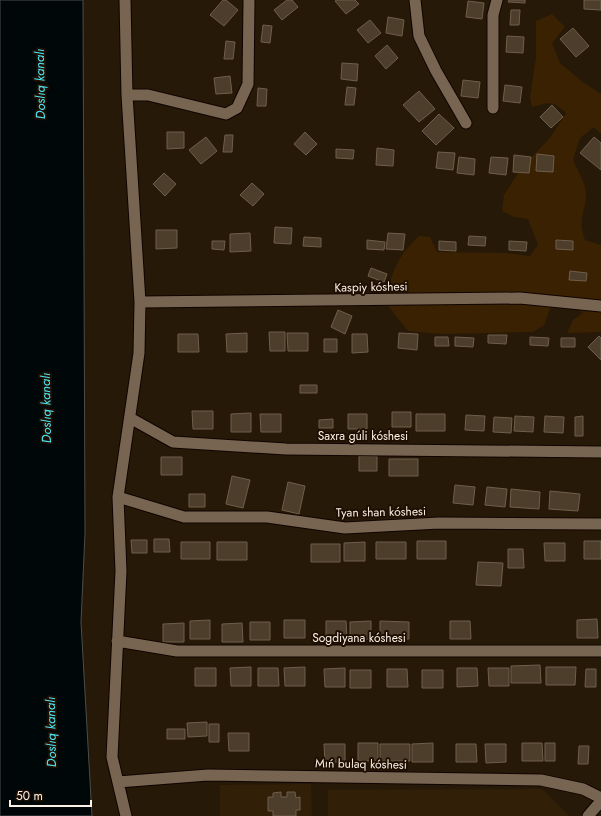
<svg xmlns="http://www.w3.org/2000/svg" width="601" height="816" font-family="Jost,sans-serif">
<rect width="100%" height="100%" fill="#271908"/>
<!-- built -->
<path fill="#321f08" d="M 311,784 L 312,816 L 220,816 L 220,785 Z
M 542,789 L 569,816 L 328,816 L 328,790 Z"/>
<!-- green -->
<path fill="#3a2101" d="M 552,14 L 565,27 L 552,43 L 560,63 L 584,83 L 601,94 L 601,134 L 594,127 L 580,138 L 573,160 C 578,171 585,182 586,193 C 587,211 576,217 585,240 L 601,245 L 601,332 L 567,333 L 573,320 L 583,313 L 567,299 L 550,309 L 544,325 L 533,332 L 442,334 L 408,331 L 385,302 C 392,273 396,257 419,236 L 430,237 L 437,252 L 507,253 L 530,256 L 538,245 L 528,219 L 514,217 L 502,211 L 504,195 L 521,168 L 550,138 L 566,113 C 552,100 550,102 532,107 L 530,98 L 536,57 L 536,21 Z"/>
<!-- water -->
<path fill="#000708" stroke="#4c4d4b" d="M 0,0 L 83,0 L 85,533 L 81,622 L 92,816 L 0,816 Z"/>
<!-- building -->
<path fill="#4d3d2b" stroke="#705e4c" d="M 223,0 L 226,0 L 238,10 L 224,26 L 210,15 Z
M 287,0 L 292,0 L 298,7 L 282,20 L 274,10 Z
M 337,0 L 355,0 L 359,4 L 346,14 L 335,1 Z
M 509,0 L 525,0 L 525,3 L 508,2 Z
M 584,0 L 601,0 L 601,10 L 584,9 Z
M 468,1 L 484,3 L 482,19 L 466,17 Z
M 511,10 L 520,10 L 519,25 L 510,25 Z
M 388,17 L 404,20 L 402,36 L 386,33 Z
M 370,20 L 381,33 L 368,43 L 357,30 Z
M 263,25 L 272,26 L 270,43 L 261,42 Z
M 573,28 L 589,46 L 576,57 L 560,39 Z
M 507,36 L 524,37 L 523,53 L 506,52 Z
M 226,41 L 235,42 L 233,59 L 224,59 Z
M 387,45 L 398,58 L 386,69 L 375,56 Z
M 342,63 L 358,64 L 357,81 L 341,79 Z
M 230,76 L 232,93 L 216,94 L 214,78 Z
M 463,80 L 480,82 L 478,98 L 461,96 Z
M 505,85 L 522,87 L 520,103 L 503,101 Z
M 347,87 L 356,88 L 354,105 L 345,105 Z
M 258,88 L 267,89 L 266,106 L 257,106 Z
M 419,91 L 435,109 L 419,122 L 403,105 Z
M 552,105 L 563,117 L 551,128 L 540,117 Z
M 439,114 L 454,128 L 436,145 L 422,131 Z
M 167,132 L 184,132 L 184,148 L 167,149 Z
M 305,132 L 317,144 L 306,155 L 294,144 Z
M 225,135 L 233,135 L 232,152 L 223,152 Z
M 206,137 L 217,151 L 201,164 L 189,150 Z
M 594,137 L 601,143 L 601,170 L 580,153 Z
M 377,148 L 394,150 L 393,166 L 376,165 Z
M 336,149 L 354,150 L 353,159 L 336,158 Z
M 438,152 L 455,153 L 453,170 L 436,168 Z
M 537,154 L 554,156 L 553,172 L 536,171 Z
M 514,155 L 531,157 L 529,173 L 513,172 Z
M 459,157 L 475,159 L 474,175 L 457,173 Z
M 491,157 L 508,158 L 506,175 L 489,173 Z
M 164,173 L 176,184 L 165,196 L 153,184 Z
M 252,183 L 264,194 L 253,206 L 240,195 Z
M 275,227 L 292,228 L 291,244 L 274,243 Z
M 156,230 L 177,230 L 177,248 L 156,249 Z
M 250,233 L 251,251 L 230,252 L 230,234 Z
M 388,233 L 405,234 L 403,250 L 386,249 Z
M 469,236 L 486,237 L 485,246 L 468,245 Z
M 304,237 L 321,238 L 321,247 L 303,246 Z
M 367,240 L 385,242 L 384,250 L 367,249 Z
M 556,240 L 573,241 L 573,250 L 556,249 Z
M 212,241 L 225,241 L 224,250 L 212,249 Z
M 439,241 L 456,242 L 456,251 L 439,250 Z
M 509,241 L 527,242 L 526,251 L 509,250 Z
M 371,268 L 387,274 L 384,282 L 368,276 Z
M 570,271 L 587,273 L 586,281 L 569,280 Z
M 338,310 L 352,316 L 345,334 L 331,327 Z
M 269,332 L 285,332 L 285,351 L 270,351 Z
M 247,333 L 247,352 L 227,352 L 226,334 Z
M 287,333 L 308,333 L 308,351 L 288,351 Z
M 399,333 L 418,334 L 417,350 L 398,348 Z
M 178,334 L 198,334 L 199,352 L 178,352 Z
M 352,334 L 367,334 L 368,352 L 352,353 Z
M 488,335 L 507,335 L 506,344 L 488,343 Z
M 599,336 L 601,338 L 601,360 L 588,347 Z
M 435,337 L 448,337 L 449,346 L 435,346 Z
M 455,337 L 474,338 L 473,347 L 455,346 Z
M 530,337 L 549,338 L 548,346 L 530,345 Z
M 561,338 L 575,338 L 575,347 L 561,347 Z
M 324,339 L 337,339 L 337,352 L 324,352 Z
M 300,385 L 317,385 L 317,393 L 300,393 Z
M 192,411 L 213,411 L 213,429 L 193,429 Z
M 392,412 L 411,412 L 411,427 L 392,427 Z
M 251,413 L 251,432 L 231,432 L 231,414 Z
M 260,414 L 281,414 L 281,432 L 261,432 Z
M 348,414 L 367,414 L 367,429 L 348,429 Z
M 416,414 L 445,414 L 445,431 L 416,431 Z
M 466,415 L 485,416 L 484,431 L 465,430 Z
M 515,416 L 534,417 L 533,432 L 514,431 Z
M 545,416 L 564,417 L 563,433 L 544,432 Z
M 583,416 L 583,436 L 575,436 L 575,417 Z
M 494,417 L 512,418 L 511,433 L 493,432 Z
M 333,419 L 333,428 L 319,428 L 319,420 Z
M 359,456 L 377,456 L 377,471 L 359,471 Z
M 161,457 L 182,457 L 182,475 L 161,475 Z
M 389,459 L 418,459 L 418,476 L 389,476 Z
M 232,476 L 250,480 L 243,508 L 226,504 Z
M 288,482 L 305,486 L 299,514 L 282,510 Z
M 455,485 L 475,487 L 473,505 L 453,503 Z
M 487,487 L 507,489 L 505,507 L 485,505 Z
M 511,489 L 540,492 L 539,509 L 510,507 Z
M 550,491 L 580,494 L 578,511 L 549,509 Z
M 189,494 L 205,494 L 205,507 L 189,507 Z
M 154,539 L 169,539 L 170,552 L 154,552 Z
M 131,540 L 147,540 L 147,553 L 132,553 Z
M 417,541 L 446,541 L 446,559 L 417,559 Z
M 584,541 L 601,541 L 601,559 L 584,559 Z
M 181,542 L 210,542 L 210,559 L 181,559 Z
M 217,542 L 247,542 L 247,560 L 217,560 Z
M 365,542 L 365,561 L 344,561 L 344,543 Z
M 376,542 L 406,542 L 406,559 L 376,559 Z
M 544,543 L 565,543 L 565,561 L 545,561 Z
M 311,544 L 340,544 L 340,562 L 311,562 Z
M 508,549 L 523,549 L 524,568 L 508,568 Z
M 478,562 L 503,563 L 501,586 L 476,585 Z
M 597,619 L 598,638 L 577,638 L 577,620 Z
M 210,620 L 210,639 L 190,639 L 190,621 Z
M 284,620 L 305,620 L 305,638 L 284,638 Z
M 326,621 L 346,621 L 347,639 L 326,639 Z
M 371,621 L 371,639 L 350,640 L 350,622 Z
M 380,621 L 409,622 L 409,639 L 380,639 Z
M 450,621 L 470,621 L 471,639 L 450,639 Z
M 250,622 L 270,622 L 270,640 L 250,640 Z
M 184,623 L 184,642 L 163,642 L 163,624 Z
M 242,623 L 243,642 L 222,642 L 222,624 Z
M 540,665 L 541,683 L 511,683 L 511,666 Z
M 251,667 L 251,686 L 231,686 L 230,668 Z
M 305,667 L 305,686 L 285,686 L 284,668 Z
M 546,667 L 576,667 L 575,685 L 546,685 Z
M 195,668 L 216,668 L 216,686 L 195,686 Z
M 258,668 L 278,668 L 279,686 L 258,686 Z
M 345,668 L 345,687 L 325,687 L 324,669 Z
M 457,668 L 477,668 L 478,686 L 457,687 Z
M 488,668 L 509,668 L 509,686 L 489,686 Z
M 387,669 L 407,669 L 408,687 L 387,687 Z
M 586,669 L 596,669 L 596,687 L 585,687 Z
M 350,670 L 371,670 L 371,688 L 350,688 Z
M 422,670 L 443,670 L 443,688 L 422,688 Z
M 207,722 L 207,736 L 188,737 L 187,723 Z
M 209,724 L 219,724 L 219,742 L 209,742 Z
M 167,729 L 185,729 L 185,739 L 167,739 Z
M 228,733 L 249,733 L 249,751 L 229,751 Z
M 358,743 L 378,743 L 378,761 L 358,761 Z
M 433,743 L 433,762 L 412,762 L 412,744 Z
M 522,743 L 542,743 L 543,761 L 522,761 Z
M 545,743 L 555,743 L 555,761 L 545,761 Z
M 324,744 L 345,744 L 345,762 L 325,762 Z
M 380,744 L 410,744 L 410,761 L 380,761 Z
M 456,744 L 476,744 L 477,762 L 456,762 Z
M 485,744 L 506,744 L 506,762 L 486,763 Z
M 579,746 L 589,746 L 588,764 L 578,764 Z
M 281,792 L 281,797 L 287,797 L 287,792 L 295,792 L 296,798 L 300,797 L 300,810 L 296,810 L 296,816 L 273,816 L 273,811 L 268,811 L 268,797 L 273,797 L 273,793 Z"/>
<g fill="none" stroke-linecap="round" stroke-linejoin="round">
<defs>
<path id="minor" d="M 125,0 L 127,95 L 140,302 L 139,353 L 118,497 L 121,571 L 112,757 L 126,816
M 415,0 L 419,36 L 436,71 L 466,123
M 127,95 L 148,95 L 226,114 L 237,108 L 248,84 L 249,0
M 493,108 L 493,15 L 497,0
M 140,302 L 520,298 L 601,306
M 130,418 L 173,442 L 286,449 L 601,452
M 118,497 L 184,517 L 267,517 L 345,528 L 439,523 L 601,524
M 117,641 L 177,651 L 601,651
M 118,782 L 208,775 L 541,780 L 583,789 L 601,798
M 588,816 L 601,801"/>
</defs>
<!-- minor casing -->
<use href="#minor" stroke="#100400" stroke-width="13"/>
<!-- minor -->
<use href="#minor" stroke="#776552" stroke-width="11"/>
</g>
<g text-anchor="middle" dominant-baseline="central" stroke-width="4" stroke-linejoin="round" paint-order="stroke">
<!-- street labels -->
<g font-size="12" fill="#fcf1e7" stroke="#1e0f02">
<text transform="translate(371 287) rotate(-1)">Kaspiy kóshesi</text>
<text x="363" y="436">Saxra gúli kóshesi</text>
<text transform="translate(381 512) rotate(-1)">Tyan shan kóshesi</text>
<text x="359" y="638">Sogdiyana kóshesi</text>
<text transform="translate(361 764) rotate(1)">Mıń bulaq kóshesi</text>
</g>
<!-- water labels -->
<g font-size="13" font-style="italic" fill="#4be8f8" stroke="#1e0f02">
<text transform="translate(40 84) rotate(-91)">Doslıq kanalı</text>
<text transform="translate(46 408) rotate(-91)">Doslıq kanalı</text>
<text transform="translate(51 732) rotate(-91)">Doslıq kanalı</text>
</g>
</g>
<!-- scale -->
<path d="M10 800v6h81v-6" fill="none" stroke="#fcf1e7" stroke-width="2"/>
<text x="16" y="800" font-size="12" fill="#fcf1e7" stroke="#1e0f02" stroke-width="3" paint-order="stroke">50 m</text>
</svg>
